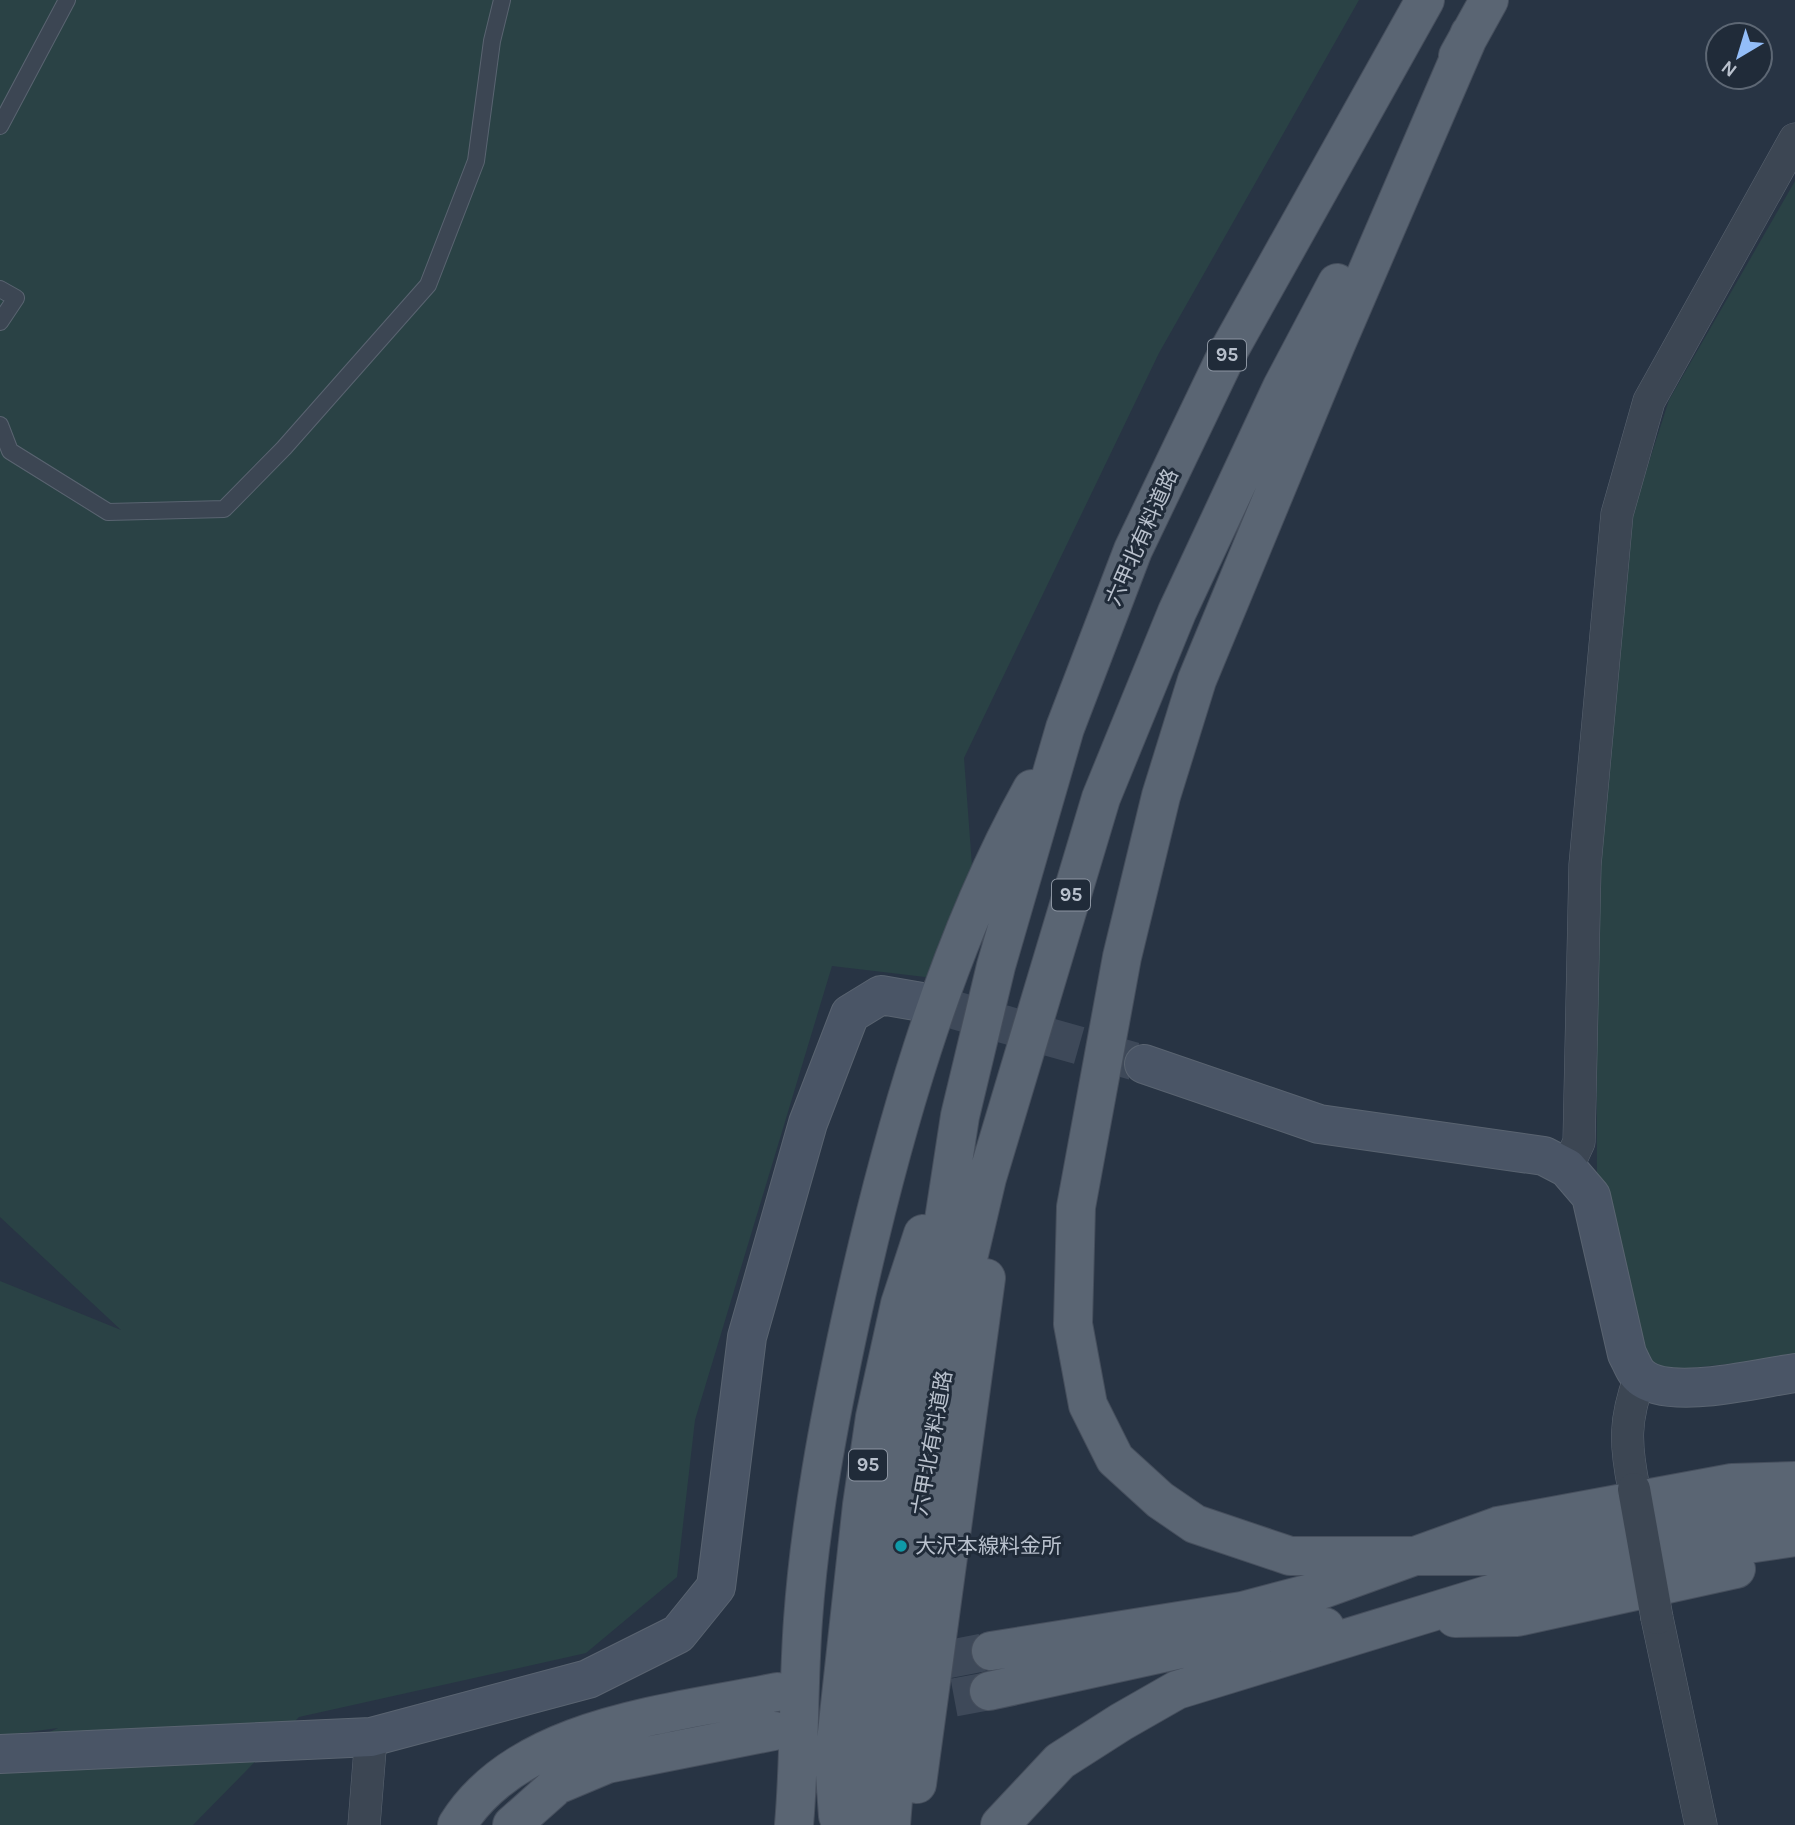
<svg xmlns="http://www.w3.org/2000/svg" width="1795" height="1825" font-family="Karla,'Noto Sans JP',sans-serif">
<rect width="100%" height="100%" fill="#283444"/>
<!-- green -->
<path fill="#2a4245" d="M 0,0 L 1359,0 L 1159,353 L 964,758 L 977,933 L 959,981 L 832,966 L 695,1420 L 677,1577 L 586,1653 L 299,1717 L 193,1825 L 0,1825 L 0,1756 L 58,1728 L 0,1736 L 0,1281 L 121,1330 L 0,1217 Z
M 1795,181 L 1795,1357 L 1652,1372 L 1597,1184 L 1596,841 L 1632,515 L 1669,400 Z"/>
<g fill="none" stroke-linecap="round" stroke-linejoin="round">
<!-- secondary-tunnel -->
<path stroke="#3e4959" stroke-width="38" stroke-dasharray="38 19" stroke-linecap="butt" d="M 933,1004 L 1144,1064"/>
<!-- primary-tunnel -->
<path stroke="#3e4959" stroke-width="38" stroke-dasharray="38 19" stroke-linecap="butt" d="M 777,1692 L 991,1651
M 898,1708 L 989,1691"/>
<defs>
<path id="lane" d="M 0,126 L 67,0
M 0,289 L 16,298 L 0,322
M 0,425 L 10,451 L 108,512 L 224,509 L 284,448 L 428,285 L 476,161 L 492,41 L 502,0"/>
<path id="street" d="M 1567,1168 L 1579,1142 L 1585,865 L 1617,514 L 1649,401 L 1795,139
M 1634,1489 C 1625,1444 1624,1420 1640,1377
M 1657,1618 L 1701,1825
M 364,1825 L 371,1737"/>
<path id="secondary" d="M 1144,1064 L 1319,1124 L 1544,1156 L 1567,1168 L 1591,1196 L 1627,1354 C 1631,1361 1635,1373 1641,1377 C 1670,1401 1759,1378 1795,1373
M 0,1754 L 371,1737 L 588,1679 L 678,1634 L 716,1587 L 747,1337 L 808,1123 L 850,1014 L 881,995 L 933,1004"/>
<path id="primary" d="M 1470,33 L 1336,344 L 1197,680 L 1161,796 L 1122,957 L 1076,1207 L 1073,1324 L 1088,1405 L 1115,1459 L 1160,1500 L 1195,1524 L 1290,1556 L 1504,1556 L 1795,1502
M 1458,56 L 1489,0
M 1455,1618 L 1517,1617 L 1736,1569
M 991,1651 L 1242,1611 L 1318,1591 L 1498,1526 L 1732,1483 L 1795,1481
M 989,1691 L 1241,1636 L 1325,1627
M 917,1784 L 986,1278
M 838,1816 L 834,1760 L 862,1505 L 875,1417 L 900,1304 L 923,1234
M 457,1825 C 519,1725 672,1714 777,1692
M 512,1825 L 557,1785 L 607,1764 L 774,1731
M 794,1825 C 800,1757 798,1688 803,1620 C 810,1521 829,1420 850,1323 C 889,1144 943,949 1032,789
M 856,1825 L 890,1509 L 934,1285 L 960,1116 L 996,966 L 1065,728 L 1133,550 L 1227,354 L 1425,0
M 891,1825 L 913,1550 L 953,1322 L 987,1178 L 1101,798 L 1177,612 L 1282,387 L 1337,283
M 1000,1825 L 1060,1761 L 1121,1722 L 1177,1690 L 1507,1589 L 1672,1555 L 1795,1537"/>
</defs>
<!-- lane casing -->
<use href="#lane" stroke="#5a6471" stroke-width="18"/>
<!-- street casing -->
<use href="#street" stroke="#5a6471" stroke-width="33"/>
<!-- secondary casing -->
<use href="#secondary" stroke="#5a6471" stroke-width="40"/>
<!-- primary casing -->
<use href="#primary" stroke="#464f5d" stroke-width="40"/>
<!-- lane -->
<use href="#lane" stroke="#3c4653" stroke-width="16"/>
<!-- street -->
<use href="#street" stroke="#3c4653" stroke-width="32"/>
<!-- secondary -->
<use href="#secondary" stroke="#4a5566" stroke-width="38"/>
<!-- primary -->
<use href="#primary" stroke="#5a6573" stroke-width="38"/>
<defs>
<path id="street-bridge" d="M 1634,1489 L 1657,1618"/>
</defs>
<!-- street-bridge casing -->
<use href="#street-bridge" stroke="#5a6471" stroke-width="33" stroke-linecap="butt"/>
<!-- street-bridge -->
<use href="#street-bridge" stroke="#3c4653" stroke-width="32"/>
</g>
<!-- markers -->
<circle fill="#0f9aa8" stroke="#202b39" stroke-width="2.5" cx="901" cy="1546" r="7"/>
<g text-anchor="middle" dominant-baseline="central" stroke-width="6" stroke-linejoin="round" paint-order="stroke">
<!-- shield labels -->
<g fill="#202b39" stroke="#8b94a1" stroke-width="2">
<rect x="1208" y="339.5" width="38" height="31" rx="5"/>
<rect x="1052" y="879.5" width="38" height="31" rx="5"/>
<rect x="849" y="1449.5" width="38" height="31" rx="5"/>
</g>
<g font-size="19" font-weight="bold" fill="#b9c1cd">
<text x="1227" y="355">95</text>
<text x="1071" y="895">95</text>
<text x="868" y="1465">95</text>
</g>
<!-- street labels -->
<g font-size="21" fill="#b9c1cd" stroke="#202b39">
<text transform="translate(1142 537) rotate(-66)">六甲北有料道路</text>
<text transform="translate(932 1443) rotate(-80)">六甲北有料道路</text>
</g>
<!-- poi labels -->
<g font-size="21" fill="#b9c1cd" stroke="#202b39" text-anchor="start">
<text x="915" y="1546">大沢本線料金所</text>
</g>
</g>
<!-- north arrow -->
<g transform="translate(1739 56) rotate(218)"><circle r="33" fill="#202b39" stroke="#5d6774" stroke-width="2"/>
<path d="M0-5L12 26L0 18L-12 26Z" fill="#93bdf8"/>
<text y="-10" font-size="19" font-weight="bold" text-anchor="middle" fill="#b9c1cd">N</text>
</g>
</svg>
